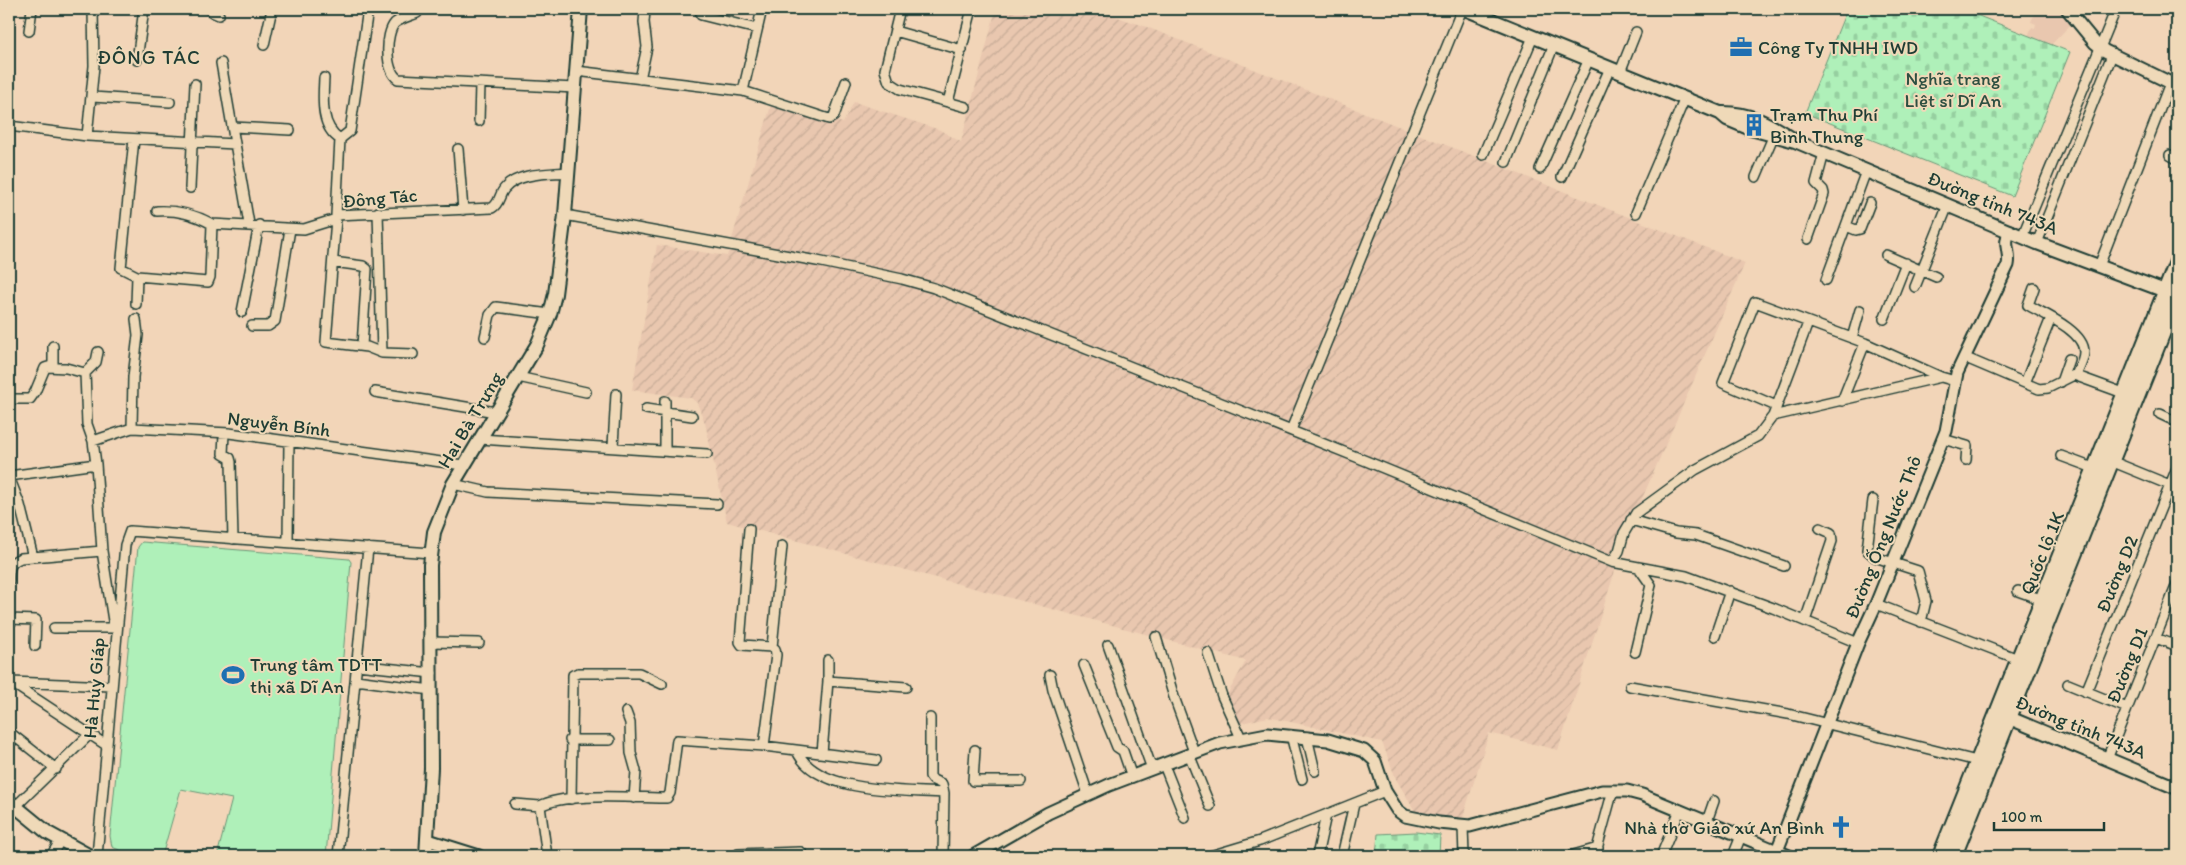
<svg xmlns="http://www.w3.org/2000/svg" width="2186" height="865" font-family="Itim,sans-serif">
<defs>
<pattern id="industrial-furrows" width="10" height="10" patternUnits="userSpaceOnUse" patternTransform="scale(1.25)"><rect width="10" height="10" fill="#e9c7af"/><path d="M-1 1l2-2M0 10L10 0M9 11l2-2" fill="none" stroke="#c7ac97"/></pattern>
<pattern id="cemetery-stones" width="16" height="16" patternUnits="userSpaceOnUse" patternTransform="scale(1.25)"><rect width="16" height="16" fill="#aff0b9"/><path d="M2 7V4a2 2 0 0 1 4 0v3zM10 15v-3a2 2 0 0 1 4 0v3z" fill="#96cfa0"/></pattern>
</defs>
<rect width="100%" height="100%" fill="#f2d5b8"/>
<filter id="ink" filterUnits="userSpaceOnUse"><feTurbulence type="fractalNoise" baseFrequency=".02" numOctaves="2"/><feDisplacementMap in="SourceGraphic" scale="10" xChannelSelector="R" yChannelSelector="G"/><feConvolveMatrix kernelMatrix="1 2 1 2 8 2 1 2 1" color-interpolation-filters="sRGB"/></filter>
<g filter="url(#ink)">
<!-- built -->
<path fill="#e9c7af" d="M 2036,9 L 2063,9 L 2073,22 L 2051,45 L 2028,36 L 2032,27 L 2035,28 L 2036,24 L 2031,22 Z"/>
<!-- industrial -->
<path fill="url(#industrial-furrows)" d="M 996,9 L 1094,9 L 1144,26 L 1745,263 L 1627,533 L 1558,750 L 1489,733 L 1463,817 L 1452,823 L 1418,816 L 1396,779 L 1382,742 L 1268,717 L 1237,724 L 1223,702 L 1246,661 L 727,522 L 705,423 L 697,403 L 691,398 L 632,390 L 657,245 L 727,256 L 772,102 L 843,123 L 854,102 L 940,130 L 961,142 Z"/>
<!-- grass -->
<path fill="#aff0b9" stroke="#679676" d="M 142,542 L 349,559 L 351,562 L 326,856 L 217,856 L 232,799 L 181,789 L 162,856 L 134,856 L 112,847 L 110,836 L 138,547 Z"/>
<!-- cemetery -->
<path fill="url(#cemetery-stones)" stroke="#679676" d="M 1847,9 L 1961,9 L 2070,52 L 2012,196 L 1805,113 Z
M 1416,832 L 1440,835 L 1439,856 L 1376,856 L 1378,834 Z"/>
<g fill="none" stroke-linecap="round" stroke-linejoin="round">
<defs>
<path id="minor" d="M 211,9 L 212,12 L 219,15
M 900,9 L 885,70 L 889,82 L 900,89 L 966,107
M 417,13 C 410,16 401,18 395,23 C 385,34 385,70 398,79 L 575,88
M 701,15 L 757,29
M 29,31 L 32,9
M 895,31 L 962,50
M 264,45 L 272,9
M 137,60 L 144,9
M 221,63 L 249,224
M 576,71 L 743,91 L 829,119 L 834,116 L 846,82
M 1620,72 L 1636,32
M 324,78 C 323,98 320,127 340,139 L 336,215
M 640,79 L 647,47 L 644,22 L 645,11
M 743,91 L 762,9
M 92,97 L 170,102
M 948,102 L 972,9
M 479,121 L 480,84
M 9,126 L 87,136 L 235,144
M 233,127 L 290,130
M 87,136 L 94,66 L 93,9
M 134,139 L 121,268 L 137,276 L 208,282 L 210,277 L 212,224
M 340,139 L 350,131 L 368,9
M 458,149 L 463,210
M 1483,155 L 1533,37
M 2170,155 L 2177,159
M 1506,162 L 1554,45
M 1540,169 L 1589,59
M 1562,177 L 1610,68
M 1756,177 L 1773,137
M 190,188 L 195,84
M 157,211 C 178,210 194,214 212,224 L 304,229 L 336,219 L 336,215 L 492,208 C 500,203 499,195 504,189 C 518,172 549,174 568,172
M 378,212 L 382,353
M 1636,213 L 1685,98
M 565,215 L 817,261 L 902,279 L 934,288 L 1354,456 L 1612,562 L 1686,576 L 1773,608 L 1858,643
M 336,219 L 326,342 L 367,347 L 382,353 L 413,354
M 1846,226 L 1856,230 L 1860,229 L 1870,203
M 2022,237 L 2116,9
M 1808,239 L 1824,194 L 1823,190 L 1816,183 L 1824,153
M 2037,243 L 2112,55
M 1886,255 L 1936,277
M 333,262 L 363,266 L 367,269 L 362,346
M 2099,266 L 2170,83
M 1826,280 L 1866,171
M 1915,287 L 1948,205
M 2034,288 L 2028,305 C 2044,314 2084,331 2084,352 C 2084,360 2079,368 2076,375
M 136,304 L 137,276
M 242,312 L 259,225
M 1884,319 L 1906,263
M 252,326 L 268,326 L 275,321 L 290,229
M 485,337 L 490,315 L 496,307 L 550,314
M 1852,338 L 1860,310
M 53,346 L 53,366
M 1966,358 L 2039,389 L 2048,388 L 2074,375 L 2126,394
M 85,373 L 96,362 L 98,352
M 518,377 L 586,392
M 2061,382 L 2069,359
M 2025,383 L 2051,318
M 375,392 L 496,412
M 9,399 L 30,399 L 35,392 L 45,368 L 48,367 L 66,368 L 85,373 L 87,424 L 93,441 L 96,464 L 9,476
M 665,401 L 665,451
M 1842,401 L 1865,343
M 1776,406 L 1723,383 L 1755,302 L 1865,343 L 1941,377 L 1955,381
M 646,409 L 692,416
M 2160,414 L 2177,422
M 1773,416 L 1941,377
M 132,428 L 133,377 L 138,335 L 136,319
M 1291,430 L 1462,9
M 224,433 L 223,454 L 230,458 L 231,462 L 233,539
M 480,439 L 707,454
M 1943,439 L 1967,446 L 1966,460
M 93,441 L 132,428 L 229,433 L 463,465
M 613,446 L 616,394
M 2061,456 L 2096,469
M 2111,461 L 2177,488
M 96,464 L 102,551 L 114,627
M 9,477 L 20,505 L 33,557
M 453,484 L 488,492 L 717,504
M 1873,500 L 1867,550 L 1875,557 L 1918,571 L 1926,601 L 1921,622
M 1631,520 L 1676,533 L 1696,535 L 1784,566
M 749,529 L 740,642 L 742,645 L 772,647 L 782,546
M 288,542 L 289,441
M 1612,562 L 1619,551 L 1624,533 L 1636,513 L 1695,470 L 1758,436 L 1773,416 L 1808,323
M 9,581 C 9,569 9,562 21,558 L 102,551
M 2018,591 L 2043,600
M 1876,604 L 2018,659
M 9,619 L 36,620 L 35,646
M 1805,621 L 1832,541 L 1831,533 L 1820,528
M 54,628 L 114,628
M 1715,636 L 1730,591
M 1156,637 L 1174,697 L 1194,752
M 2156,638 L 2177,646
M 430,642 L 479,643
M 1108,645 L 1152,769
M 1635,652 L 1651,585 L 1639,568
M 1208,653 L 1222,696 L 1241,738
M 357,665 L 432,673
M 1084,665 L 1117,747 L 1123,751 L 1132,777
M 1050,675 L 1053,690 L 1088,794
M 356,680 L 431,690
M 9,681 L 106,745
M 828,681 L 828,660
M 11,682 L 111,686
M 2068,684 L 2127,708
M 1630,686 L 1788,714 L 1977,761
M 2086,692 L 2177,468
M 626,712 L 630,723 L 631,753 L 636,771 L 634,798
M 930,718 L 930,776 L 933,780 L 942,784 L 944,793 L 943,856
M 9,732 L 56,769
M 1291,735 L 1302,779
M 1307,737 L 1315,771
M 570,740 L 610,740
M 764,746 L 776,655 L 775,649 L 772,647
M 975,750 L 973,781 L 1021,781
M 797,751 C 816,794 902,790 944,793
M 822,753 L 828,681 L 906,687
M 1189,754 L 1210,806
M 2107,759 L 2177,584
M 1164,765 L 1185,818
M 571,799 L 573,675 L 578,673 L 639,673 L 662,684
M 515,804 L 540,806
M 16,806 L 90,734
M 1707,821 L 1714,801
M 1463,826 L 1464,856
M 738,854 L 801,852 L 804,856
M 51,856 L 60,841
M 97,856 L 125,545 L 130,531 L 431,553
M 338,856 L 368,548
M 547,856 L 540,806 C 565,792 637,798 667,798 L 670,793 L 677,740 L 764,746 L 876,760
M 1210,856 L 1260,841 L 1385,791
M 1317,856 L 1326,815
M 1342,856 L 1354,804
M 1570,856 L 1598,848
M 1595,856 L 1613,790
M 1661,856 L 1680,810
M 1733,856 L 1741,836"/>
<path id="tertiary" d="M 2067,9 L 2095,43 L 2105,51 L 2177,86
M 428,840 L 479,856
M 973,856 L 1048,813 L 1109,785 L 1220,743 L 1267,734 L 1328,740 L 1364,751 L 1375,761 L 1385,791 L 1397,810 L 1405,816 L 1439,823 L 1470,826 L 1602,791 L 1627,791 L 1642,795 L 1789,856
M 1775,856 L 1858,643 L 1876,604 L 1946,431 L 1957,373 L 2008,265 C 2011,251 2002,245 2010,231"/>
<path id="secondary" d="M 1465,9 L 1720,113 L 1727,119 L 1751,129 L 1795,141 L 2037,243 L 2173,294
M 1720,113 C 1748,112 1768,123 1791,138
M 2000,714 L 2177,788
M 9,801 L 48,833 L 90,856
M 426,856 L 431,768 L 430,565 L 434,532 L 453,484 L 537,345 L 550,314 L 555,294 L 565,215 L 581,9"/>
<path id="primary" d="M 1940,856 L 2177,262
M 1954,856 L 2177,297"/>
</defs>
<!-- minor casing -->
<use href="#minor" stroke="#1f3d34" stroke-width="12"/>
<!-- tertiary casing -->
<use href="#tertiary" stroke="#1f3d34" stroke-width="15"/>
<!-- secondary casing -->
<use href="#secondary" stroke="#1f3d34" stroke-width="16"/>
<!-- primary casing -->
<use href="#primary" stroke="#1f3d34" stroke-width="18"/>
<!-- minor -->
<use href="#minor" stroke="#efd9b8" stroke-width="9"/>
<!-- tertiary -->
<use href="#tertiary" stroke="#efd9b8" stroke-width="11"/>
<!-- secondary -->
<use href="#secondary" stroke="#efd9b8" stroke-width="12"/>
<!-- primary -->
<use href="#primary" stroke="#efd9b8" stroke-width="14"/>
</g>
</g>
<!-- icons -->
<defs>
<symbol id="office-bare" viewBox="-9 -9 18 18"><path d="M-6-3h4V-5.5h4V-3h4V5H-6ZM-1-4.5V-3h2v-1.5ZM-6 0V1H6V0Z" fill="#1f6fb2" stroke="#efd9b8" stroke-width="2.5" paint-order="stroke"/></symbol>
<symbol id="building-bare" viewBox="-9 -9 18 18"><path d="M-4-6H4V6H1V3H-1V6H-4ZM-2.5-4.3h1.7v1.8h-1.7ZM.8-4.3h1.7v1.8H.8ZM-2.5-1h1.7V.8h-1.7ZM.8-1h1.7V.8H.8Z" fill="#1f6fb2" stroke="#efd9b8" stroke-width="2.5" paint-order="stroke"/></symbol>
<symbol id="stadium-bare" viewBox="-9 -9 18 18"><path d="M0-5a6.5 5 0 1 0 0 10a6.5 5 0 1 0 0-10ZM-3.5-1.8h7v3.6h-7Z" fill="#1f6fb2" stroke="#efd9b8" stroke-width="2.5" paint-order="stroke"/></symbol>
<symbol id="church-bare" viewBox="-9 -9 18 18"><path d="M-1.2-6h2.4v3.5h3.3v2.4h-3.3V6h-2.4V-.1h-3.3v-2.4h3.3Z" fill="#1f6fb2" stroke="#efd9b8" stroke-width="2.5" paint-order="stroke"/></symbol>
</defs>
<g fill-rule="evenodd">
<use href="#office-bare" x="1725" y="31" width="32" height="32"/>
<use href="#building-bare" x="1738" y="109" width="32" height="32"/>
<use href="#stadium-bare" x="217" y="659" width="32" height="32"/>
<use href="#church-bare" x="1825" y="811" width="32" height="32"/>
</g>
<g text-anchor="middle" dominant-baseline="central" stroke-width="4" stroke-linejoin="round" paint-order="stroke">
<!-- poi labels -->
<g font-size="19" fill="#1f3d34" stroke="#efd9b8" text-anchor="start">
<text x="1758" y="47">Công Ty TNHH IWD</text>
<text x="1770" y="114">Trạm Thu Phí<tspan x="1770" dy="22">Bình Thung</tspan></text>
<text x="250" y="664">Trung tâm TDTT<tspan x="250" dy="22">thị xã Dĩ An</tspan></text>
<text x="1824" y="827" text-anchor="end">Nhà thờ Giáo xứ An Bình</text>
</g>
<!-- park labels -->
<g font-size="19" fill="#2d4f41" stroke="#efd9b8">
<text x="1953" y="78">Nghĩa trang<tspan x="1953" dy="22">Liệt sĩ Dĩ An</tspan></text>
</g>
<!-- street labels -->
<g font-size="19" fill="#1f3d34" stroke="#efd9b8">
<text transform="translate(380 198) rotate(-5)">Đông Tác</text>
<text transform="translate(1993 203) rotate(22)">Đường tỉnh 743A</text>
<text transform="translate(470 420) rotate(-59)">Hai Bà Trưng</text>
<text transform="translate(279 424) rotate(7)">Nguyễn Bính</text>
<text transform="translate(1883 537) rotate(-68)">Đường Ống Nước Thô</text>
<text transform="translate(2042 553) rotate(-68)">Quốc lộ 1K</text>
<text transform="translate(2117 574) rotate(-68)">Đường D2</text>
<text transform="translate(2127 665) rotate(-68)">Đường D1</text>
<text transform="translate(94 688) rotate(-85)">Hà Huy Giáp</text>
<text transform="translate(2081 727) rotate(22)">Đường tỉnh 743A</text>
</g>
<!-- neighbourhood labels -->
<g font-size="20" letter-spacing="1" fill="#1f3d34" stroke="#efd9b8">
<text x="149" y="57">ĐÔNG TÁC</text>
</g>
</g>
<!-- margin -->
<rect width="2186" height="865" fill="none" stroke="#efd9b8" stroke-width="30"/>
<rect x="15" y="15" width="2156" height="835" fill="none" stroke="#1f3d34" stroke-width="2" filter="url(#ink)"/>
<!-- scale -->
<path d="M1994 822v8h110v-8" fill="none" stroke="#1f3d34" stroke-width="2.5"/>
<text x="2001" y="822" font-size="15" fill="#1f3d34" stroke="#efd9b8" stroke-width="4" paint-order="stroke">100 m</text>
</svg>
